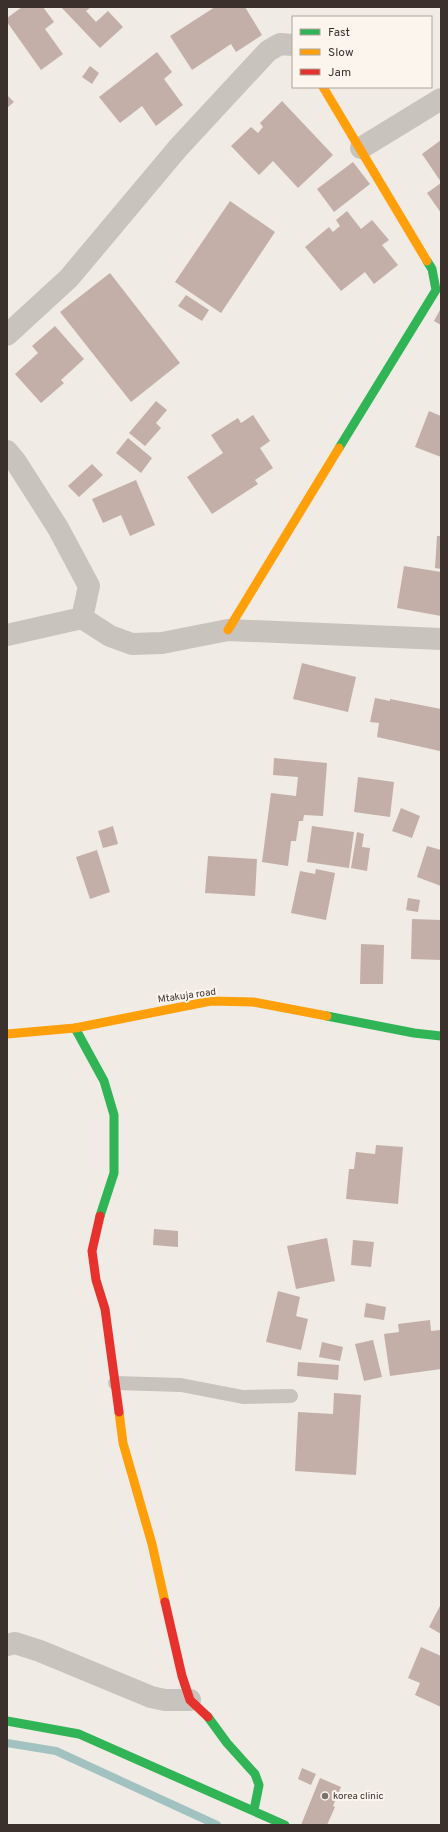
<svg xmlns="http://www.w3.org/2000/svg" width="448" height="1832" font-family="Overpass,sans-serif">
<rect width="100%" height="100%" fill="#f0ebe5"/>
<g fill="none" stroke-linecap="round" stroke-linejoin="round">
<!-- stream -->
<path stroke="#a1c2c1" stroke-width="8" d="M 7,1743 L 56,1751 L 217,1825"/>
</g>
<!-- building -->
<path fill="#c3afa7" d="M 22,7 L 43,7 L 54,22 L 45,29 L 63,54 L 41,70 L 7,22 L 7,18 Z
M 61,7 L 91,7 L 86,11 L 96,22 L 108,11 L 123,27 L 100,48 Z
M 215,7 L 245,7 L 262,35 L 236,52 L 231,44 L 192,70 L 170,36 Z
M 157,52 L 172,72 L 164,79 L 183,105 L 156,126 L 142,106 L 120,123 L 99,97 Z
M 90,66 L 99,73 L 92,84 L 82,77 Z
M 7,95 L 14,102 L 7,108 Z
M 282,101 L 333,155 L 298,188 L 273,161 L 259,175 L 231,146 L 251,127 L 258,133 L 263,127 L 260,123 Z
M 441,140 L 441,182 L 422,154 Z
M 353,162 L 370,184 L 334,212 L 317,189 Z
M 441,183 L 441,213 L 427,193 Z
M 230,201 L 275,232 L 221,313 L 175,282 Z
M 347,211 L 361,229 L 372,220 L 389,240 L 382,245 L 398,265 L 374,284 L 365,272 L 341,291 L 305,247 L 329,227 L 333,232 L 340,226 L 336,220 Z
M 110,273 L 180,363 L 131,402 L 60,312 Z
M 186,295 L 209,310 L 202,321 L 178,306 Z
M 441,308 L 441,325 L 434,321 Z
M 55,326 L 84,359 L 61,380 L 64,383 L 41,403 L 15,374 L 38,353 L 32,346 Z
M 156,401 L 167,410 L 156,423 L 161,428 L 145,446 L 129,433 Z
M 429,411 L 441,416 L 441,457 L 415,447 Z
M 253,415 L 270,441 L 260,448 L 273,468 L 255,480 L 258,484 L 212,514 L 187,477 L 223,453 L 211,435 L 238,418 L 241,423 Z
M 128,438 L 152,458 L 141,473 L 116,453 Z
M 92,464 L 103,475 L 79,497 L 68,486 Z
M 136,480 L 155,525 L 130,536 L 121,515 L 103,523 L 92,499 Z
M 437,536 L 441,536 L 441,569 L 435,568 Z
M 404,566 L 441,572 L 441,616 L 397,608 Z
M 302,663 L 356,677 L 348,712 L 293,699 Z
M 375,698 L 390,701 L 390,699 L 441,709 L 440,751 L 377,737 L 379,723 L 370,722 Z
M 274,758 L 327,763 L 323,816 L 304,815 L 303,821 L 299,821 L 296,841 L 291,841 L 288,866 L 262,862 L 271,793 L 296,796 L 298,777 L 273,775 Z
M 358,777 L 394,782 L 390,817 L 354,812 Z
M 401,808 L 420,816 L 412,838 L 392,831 Z
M 113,826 L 118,844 L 103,848 L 98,831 Z
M 312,826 L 354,832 L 349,868 L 307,862 Z
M 357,832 L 364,834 L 362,847 L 370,848 L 367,871 L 351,868 Z
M 427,846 L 441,850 L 441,886 L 417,877 Z
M 97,850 L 110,892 L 90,899 L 76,857 Z
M 208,856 L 257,859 L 255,896 L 205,893 Z
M 316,869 L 335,873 L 326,920 L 291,913 L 300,871 L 315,874 Z
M 408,898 L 420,900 L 418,912 L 406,910 Z
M 412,919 L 441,920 L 441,960 L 411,959 Z
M 361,944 L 384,945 L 383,984 L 360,984 Z
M 376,1145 L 403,1147 L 398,1204 L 346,1199 L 349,1169 L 354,1169 L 356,1152 L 375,1154 Z
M 154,1229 L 178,1231 L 178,1247 L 153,1245 Z
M 327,1238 L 335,1281 L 296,1289 L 287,1246 Z
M 353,1240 L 374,1242 L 371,1267 L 351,1265 Z
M 278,1291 L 300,1297 L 296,1316 L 308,1319 L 301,1350 L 266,1342 Z
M 366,1303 L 386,1307 L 384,1320 L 364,1317 Z
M 430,1320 L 431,1331 L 441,1330 L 441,1369 L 390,1376 L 384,1334 L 399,1332 L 398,1324 Z
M 373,1340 L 382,1377 L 364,1381 L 355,1344 Z
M 322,1342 L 343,1347 L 340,1361 L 319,1357 Z
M 298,1362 L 339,1365 L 338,1380 L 297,1376 Z
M 334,1393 L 361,1395 L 356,1475 L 295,1471 L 298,1412 L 333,1414 Z
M 441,1604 L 441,1634 L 429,1627 Z
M 421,1647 L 441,1656 L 441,1707 L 415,1695 L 420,1683 L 408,1678 Z
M 302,1768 L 316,1774 L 311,1785 L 298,1779 Z
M 320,1778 L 341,1787 L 333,1806 L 335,1807 L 327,1825 L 301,1825 Z"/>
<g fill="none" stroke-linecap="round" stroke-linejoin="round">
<!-- lane -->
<path stroke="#c9c3be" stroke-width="14" d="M 115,1383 L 181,1385 L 243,1397 L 291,1396"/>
<!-- street -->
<path stroke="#c9c3be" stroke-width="22" d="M 361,148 L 441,99
M 7,335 L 69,278 L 178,148 L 268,51 L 280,44 L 293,45
M 7,451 L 16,462 L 58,528 L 89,586 L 82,618
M 7,635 L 82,618 L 110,636 L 132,644 L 162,643 L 228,630 L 441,639
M 7,1645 L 15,1643 L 40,1651 L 151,1697 L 165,1700 L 190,1700"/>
<!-- fast -->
<path stroke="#30b455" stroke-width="9" d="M 339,448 L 436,290 L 432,269 L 427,261
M 327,1016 L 414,1033 L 441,1036
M 75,1028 L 104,1081 L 114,1115 L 114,1173 L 100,1216
M 208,1717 L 227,1743 L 255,1774 L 259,1785 L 254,1810
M 7,1721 L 79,1734 L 285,1825"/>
<!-- slow -->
<path stroke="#ff9f0a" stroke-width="9" d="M 323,87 L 427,261
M 228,630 L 339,448
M 7,1034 L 75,1028 L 211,1001 L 253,1002 L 327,1016
M 119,1412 L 123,1443 L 152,1544 L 165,1602"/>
<!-- jam -->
<path stroke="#e5322d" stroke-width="9" d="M 100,1216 L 92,1251 L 96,1280 L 105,1309 L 119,1412
M 165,1602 L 182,1676 L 190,1700 L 208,1717"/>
</g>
<!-- markers -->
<circle fill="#7a716c" stroke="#fbf5ee" stroke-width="1.5" cx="325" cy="1796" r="4"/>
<g text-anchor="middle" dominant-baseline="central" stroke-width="4" stroke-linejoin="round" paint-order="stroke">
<!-- street labels -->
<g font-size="10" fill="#3b302b" stroke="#fbf5ee">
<text transform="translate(187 996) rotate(-8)">Mtakuja road</text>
</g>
<!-- poi labels -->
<g font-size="10" fill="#3b302b" stroke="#fbf5ee" text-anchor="start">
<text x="333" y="1796">korea clinic</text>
</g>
</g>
<!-- border -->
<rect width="448" height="1832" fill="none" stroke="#3b302b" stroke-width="16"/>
<!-- legend -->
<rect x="292" y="16" width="140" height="72" fill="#fbf5ee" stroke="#aea6a0"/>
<rect x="300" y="29" width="20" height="6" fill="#30b455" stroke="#aea6a0"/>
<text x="328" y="36" font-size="12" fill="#3b302b">Fast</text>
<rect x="300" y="49" width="20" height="6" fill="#ff9f0a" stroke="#aea6a0"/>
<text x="328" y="56" font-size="12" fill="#3b302b">Slow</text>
<rect x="300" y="69" width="20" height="6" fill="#e5322d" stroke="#aea6a0"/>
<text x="328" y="76" font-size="12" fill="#3b302b">Jam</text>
</svg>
